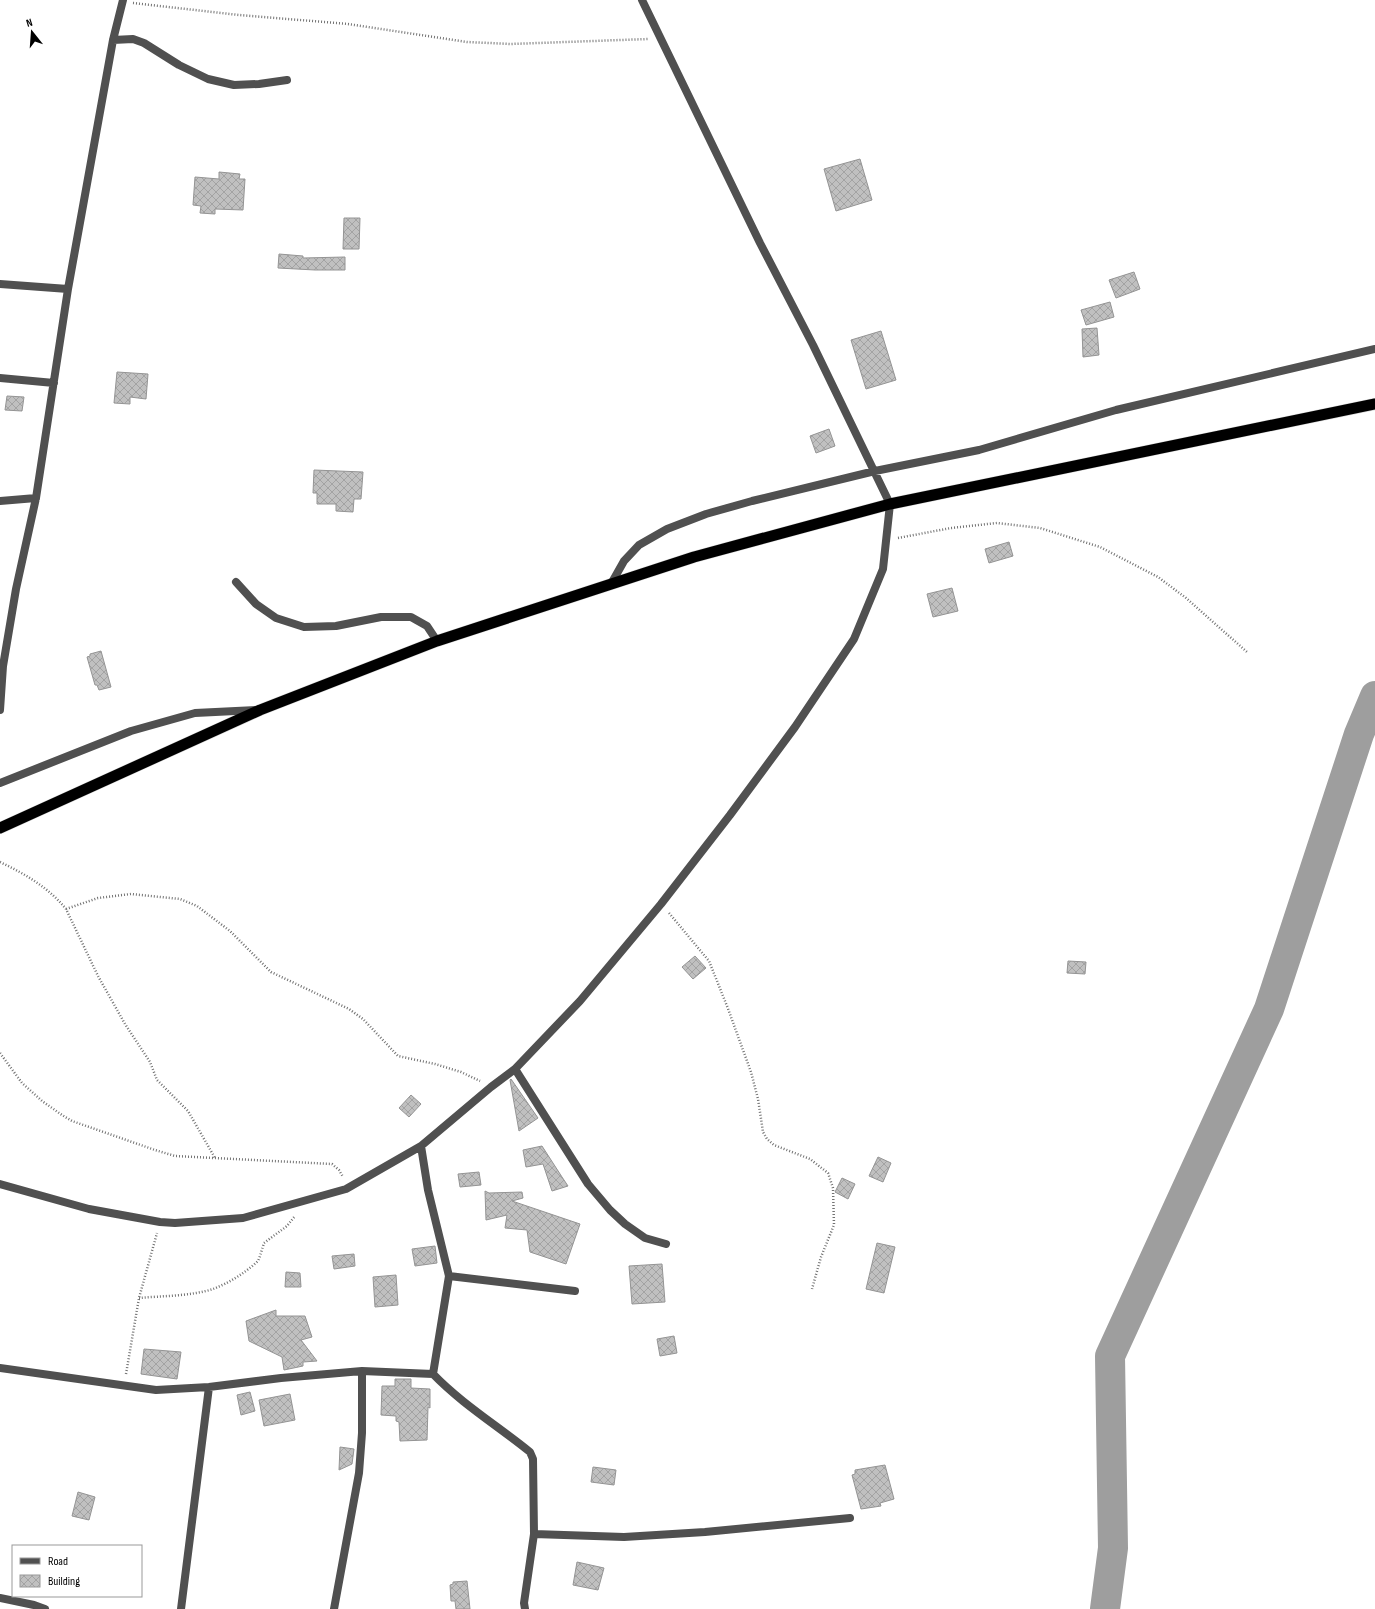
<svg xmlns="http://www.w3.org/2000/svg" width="1375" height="1609" font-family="'Sofia Sans Condensed',sans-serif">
<defs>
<pattern id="building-cross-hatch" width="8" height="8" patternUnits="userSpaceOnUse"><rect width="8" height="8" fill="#c0c0c0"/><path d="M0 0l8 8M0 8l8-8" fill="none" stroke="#a3a3a3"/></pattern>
</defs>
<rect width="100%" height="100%" fill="#fff"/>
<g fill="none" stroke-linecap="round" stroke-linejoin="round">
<!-- river -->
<path stroke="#9e9e9e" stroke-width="30" d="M 1105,1609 L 1113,1548 L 1110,1356 L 1269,1009 L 1359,734 L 1375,696"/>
</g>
<!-- building -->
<path fill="url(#building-cross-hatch)" stroke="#949494" d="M 860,159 L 872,200 L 836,211 L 824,169 Z
M 219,172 L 240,174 L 239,179 L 245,179 L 243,210 L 215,209 L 215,214 L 200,213 L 201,206 L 193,205 L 195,177 L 219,179 Z
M 344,218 L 360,218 L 359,249 L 343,249 Z
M 279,254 L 303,256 L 303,258 L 345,257 L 345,270 L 315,270 L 278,268 Z
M 1134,272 L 1140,289 L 1116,298 L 1109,280 Z
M 1110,302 L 1114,317 L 1086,325 L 1081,310 Z
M 1097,328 L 1099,355 L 1083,357 L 1082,329 Z
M 881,331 L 896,380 L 866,389 L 851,340 Z
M 117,372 L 148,374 L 146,399 L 130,397 L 130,404 L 114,403 Z
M 7,396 L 24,397 L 22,411 L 5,410 Z
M 829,429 L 835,446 L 816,453 L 810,436 Z
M 314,470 L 363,472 L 361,499 L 354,499 L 353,512 L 336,511 L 336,504 L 317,504 L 317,493 L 313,493 Z
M 1009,542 L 1013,556 L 989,563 L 985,549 Z
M 952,588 L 958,611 L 933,617 L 927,594 Z
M 101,651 L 111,687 L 99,690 L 97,685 L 95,685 L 87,657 L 90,656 L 90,654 Z
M 695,956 L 706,968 L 693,979 L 682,967 Z
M 1068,961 L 1086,962 L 1085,974 L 1067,973 Z
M 511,1079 L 538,1118 L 519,1131 L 510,1080 Z
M 411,1095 L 421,1104 L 409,1117 L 399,1108 Z
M 542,1146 L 562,1177 L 568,1186 L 552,1191 L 543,1164 L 526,1167 L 523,1150 Z
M 878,1157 L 891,1163 L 883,1182 L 869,1176 Z
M 479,1172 L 481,1185 L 460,1187 L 458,1174 Z
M 842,1178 L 855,1184 L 848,1199 L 835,1192 Z
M 485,1191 L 489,1193 L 522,1192 L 523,1198 L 512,1201 L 580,1224 L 566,1264 L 530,1252 L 527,1230 L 505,1228 L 507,1215 L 486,1220 Z
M 877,1243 L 895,1247 L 884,1293 L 866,1289 Z
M 435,1246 L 437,1263 L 415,1266 L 412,1249 Z
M 354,1254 L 355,1266 L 334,1269 L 332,1256 Z
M 662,1264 L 665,1302 L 632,1304 L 629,1266 Z
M 286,1272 L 300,1273 L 301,1287 L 285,1287 Z
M 396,1275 L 398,1305 L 375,1307 L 373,1277 Z
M 276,1310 L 276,1316 L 305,1316 L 312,1337 L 301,1340 L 317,1361 L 303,1362 L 303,1366 L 284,1370 L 282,1357 L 249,1341 L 246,1321 Z
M 674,1336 L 677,1353 L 660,1356 L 657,1339 Z
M 144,1349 L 181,1352 L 177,1379 L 141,1374 Z
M 395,1379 L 411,1379 L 411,1388 L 430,1389 L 430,1408 L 428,1407 L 427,1440 L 400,1441 L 399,1422 L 396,1421 L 396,1416 L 381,1415 L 382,1386 L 395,1386 Z
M 250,1392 L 255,1411 L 241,1415 L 237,1395 Z
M 290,1394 L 295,1420 L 264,1426 L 259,1400 Z
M 340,1447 L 354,1449 L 352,1464 L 339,1470 Z
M 885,1465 L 894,1499 L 880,1503 L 881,1506 L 861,1509 L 852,1475 L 855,1474 L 855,1470 Z
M 593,1467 L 616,1470 L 614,1485 L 591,1482 Z
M 78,1492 L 95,1497 L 89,1520 L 72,1516 Z
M 577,1562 L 604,1568 L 598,1590 L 573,1585 Z
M 467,1581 L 470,1609 L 456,1609 L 455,1601 L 451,1601 L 450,1585 L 453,1584 L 453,1582 Z"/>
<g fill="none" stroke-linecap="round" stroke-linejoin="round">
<defs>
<path id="trunk" d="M 0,828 L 260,710 L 437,641 L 694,557 L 890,504 L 1375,404"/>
</defs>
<!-- trunk casing -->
<use href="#trunk" stroke="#dbdbdb" stroke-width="12"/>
<!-- path -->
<path stroke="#727272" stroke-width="2.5" stroke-dasharray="1 2" stroke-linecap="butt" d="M 133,3 L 239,15 L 348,24 L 467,42 L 511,44 L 648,39
M 898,538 L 951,528 L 997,523 L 1040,528 L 1100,547 L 1158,577 L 1186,598 L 1247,652
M 0,862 C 25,874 48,887 66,909 L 98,976 L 125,1024 L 150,1062 L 157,1080 L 188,1111 L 215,1158
M 66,909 L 98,898 L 131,894 L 180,899 L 197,906 L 230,931 L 271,972 L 349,1009 L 363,1019 L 398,1056 L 435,1064 L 461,1072 L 480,1081
M 669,913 L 709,961 L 727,1006 L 751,1072 L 758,1099 L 763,1132 L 767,1139 L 774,1145 L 810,1159 L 828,1173 L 833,1188 L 834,1225 L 821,1257 L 812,1289
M 0,1053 L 22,1083 L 42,1101 L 62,1115 L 72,1121 L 155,1150 L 175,1156 L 332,1164 L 339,1170 L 343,1177
M 139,1298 C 161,1296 192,1296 213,1289 C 229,1283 245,1273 258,1261 L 260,1256 L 264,1243 L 287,1226 L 295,1216
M 126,1374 L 139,1298 L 157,1233"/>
<!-- service -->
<path stroke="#505050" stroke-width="8" d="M 236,582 L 256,604 L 276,618 L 304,627 L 336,626 L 381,617 L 411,617 L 427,626 L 437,641"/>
<!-- minor -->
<path stroke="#505050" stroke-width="8" d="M 113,40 L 133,39 L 144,43 L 179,65 L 208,79 L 234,85 L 259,84 L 287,80
M 0,284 L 68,289
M 0,378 L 54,383
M 0,501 L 36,498
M 611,584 L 624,561 L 639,545 L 667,529 L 706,514 L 752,501 L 875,471 L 979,450 L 1116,410 L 1375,349
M 0,710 L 3,666 L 16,589 L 36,498 L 68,289 L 113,40 L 123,0
M 0,783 L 131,731 L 195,713 L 257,710
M 515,1069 L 588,1184 L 610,1210 L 625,1224 L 645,1238 L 666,1244
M 0,1184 L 89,1209 L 160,1222 L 175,1223 L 243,1218 L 346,1189 L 421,1146
M 449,1276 L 575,1291
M 0,1368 L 156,1390 L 209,1387 L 281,1378 L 362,1371 L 433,1374 C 462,1404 498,1426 530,1452 L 533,1459 L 534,1534 L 524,1603 L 525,1609
M 433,1374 L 449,1276 L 428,1190 L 421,1146 L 491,1087 L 515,1069 L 580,1001 L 661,904 L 730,815 L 795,727 L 854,639 L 883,569 L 890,504 L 813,345 L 760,243 L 642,0
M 534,1534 L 624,1537 L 705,1532 L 850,1518
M 0,1598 L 34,1605 L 45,1609
M 181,1609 L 209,1387
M 334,1609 L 359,1473 L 362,1433 L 362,1371"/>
<!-- trunk -->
<use href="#trunk" stroke="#000" stroke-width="11"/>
</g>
<!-- legend -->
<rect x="12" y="1545" width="130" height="52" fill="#ffffff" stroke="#999999"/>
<rect x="20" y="1558" width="20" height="6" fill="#505050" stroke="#999999"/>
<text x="48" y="1565" font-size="12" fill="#000000">Road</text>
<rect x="20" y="1575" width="20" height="12" fill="url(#building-cross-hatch)" stroke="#999999"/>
<text x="48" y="1585" font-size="12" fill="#000000">Building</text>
<!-- north arrow -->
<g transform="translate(32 32) rotate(343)" stroke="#ffffff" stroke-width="3" paint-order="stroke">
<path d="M0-3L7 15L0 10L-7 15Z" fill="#000000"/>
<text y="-6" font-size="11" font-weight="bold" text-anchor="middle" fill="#000000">N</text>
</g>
</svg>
